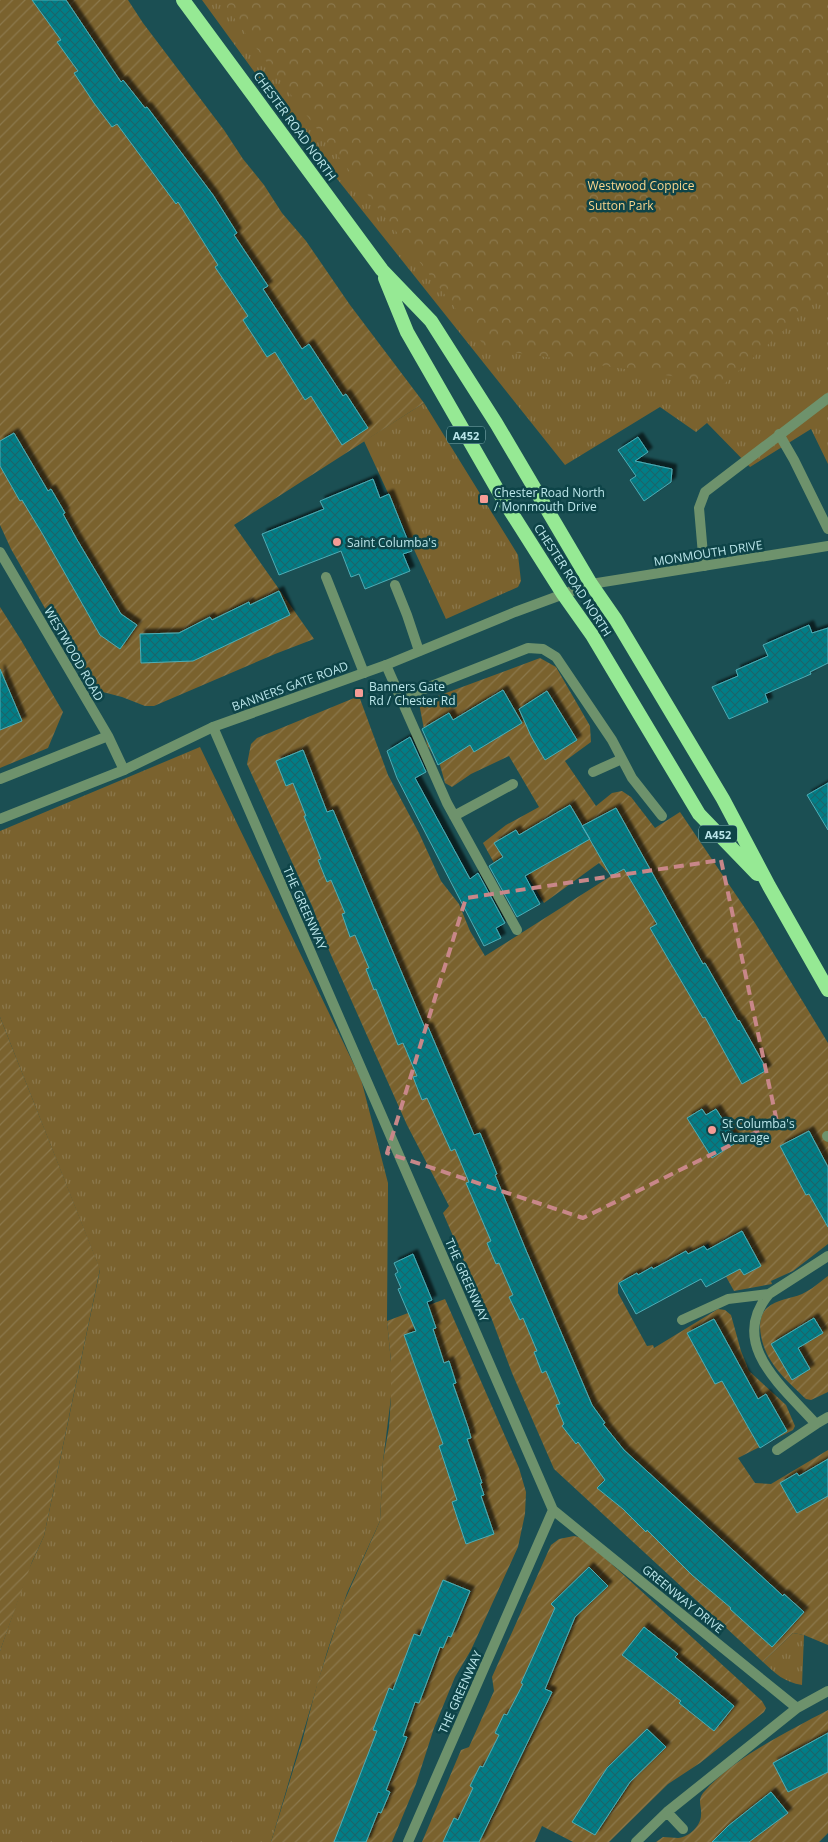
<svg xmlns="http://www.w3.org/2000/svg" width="828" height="1842" font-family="'Open Sans',sans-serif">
<defs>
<pattern id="grass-tufts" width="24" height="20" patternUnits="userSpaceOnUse" patternTransform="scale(1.25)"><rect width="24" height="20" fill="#7a622e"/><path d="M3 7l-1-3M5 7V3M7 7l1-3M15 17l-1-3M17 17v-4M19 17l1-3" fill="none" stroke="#8b784c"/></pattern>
<pattern id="forest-crowns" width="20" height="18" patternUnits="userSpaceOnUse" patternTransform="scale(1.25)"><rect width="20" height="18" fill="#7a622e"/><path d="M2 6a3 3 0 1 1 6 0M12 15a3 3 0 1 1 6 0" fill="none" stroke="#8b784c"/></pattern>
<pattern id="garden-furrows" width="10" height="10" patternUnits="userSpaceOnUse" patternTransform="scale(1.25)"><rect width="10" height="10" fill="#7a622e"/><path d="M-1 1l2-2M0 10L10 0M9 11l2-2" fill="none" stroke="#8b784c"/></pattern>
<pattern id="building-cross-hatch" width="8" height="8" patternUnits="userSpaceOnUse" patternTransform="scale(1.25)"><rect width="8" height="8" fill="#007e87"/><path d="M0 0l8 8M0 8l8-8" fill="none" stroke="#16676d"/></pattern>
<filter id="shadow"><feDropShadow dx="4.5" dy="-4.5" stdDeviation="1" flood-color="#0009"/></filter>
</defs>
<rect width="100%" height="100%" fill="#1b4f53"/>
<!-- grass -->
<path fill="url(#grass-tufts)" d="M 202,0 L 828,0 L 828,464 L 811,429 L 750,467 L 707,423 L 696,432 L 660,407 L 565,465 L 279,106 Z
M 424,403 L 518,555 L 521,581 L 518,587 L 446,619 L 364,441 Z
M 200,747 L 361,1079 L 388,1183 L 387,1321 L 391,1362 L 391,1397 L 383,1461 L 380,1521 L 347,1593 L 327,1652 L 271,1842 L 0,1842 L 0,1651 L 28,1571 L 44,1536 L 100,1270 L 0,1017 L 0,831 Z
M 793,1633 L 804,1635 L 802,1685 C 784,1682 776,1674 763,1662 Z"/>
<!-- forest -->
<path fill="url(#forest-crowns)" d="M 221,0 L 828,0 L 828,290 L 724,384 L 486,348 L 294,99 Z"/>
<!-- garden -->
<path fill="url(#garden-furrows)" d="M 0,0 L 128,0 L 143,23 L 224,130 L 243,159 L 264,185 L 282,213 L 306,241 L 350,305 L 424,403 L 234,525 L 314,639 L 275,654 L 154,706 L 145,706 L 122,697 L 99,691 L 62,638 L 11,549 L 0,525 Z
M 0,607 L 21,640 L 63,712 L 48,748 L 0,768 Z
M 540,658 L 556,667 L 590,726 L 591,742 L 565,761 L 596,806 L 612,793 L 622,791 L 631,797 L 655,828 L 680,812 L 755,923 L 828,1043 L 828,1244 L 793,1271 L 771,1281 L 772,1284 L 734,1291 L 708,1244 L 688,1255 L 686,1251 L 653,1269 L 652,1267 L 638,1275 L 637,1273 L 618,1283 L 618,1293 L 647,1346 L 653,1345 L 654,1348 L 718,1309 L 725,1310 L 731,1315 L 741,1351 L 749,1371 L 786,1405 L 795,1426 L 793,1430 L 738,1458 L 755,1483 L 771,1484 L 828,1450 L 828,1645 L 804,1635 L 793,1633 L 763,1662 L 554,1469 L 512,1373 L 491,1317 L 476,1289 L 443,1213 L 449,1206 L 407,1125 L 323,937 L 313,908 L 247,764 L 251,744 L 257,738 L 359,696 L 388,775 L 419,833 L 441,881 L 459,904 L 470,931 L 485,956 L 611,876 L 599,863 L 544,903 L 524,870 L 504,881 L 483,843 L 506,825 L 539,807 L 509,756 L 471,774 L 452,787 L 445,783 L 440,765 L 427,745 L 419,703 Z
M 0,1017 L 100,1269 L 44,1536 L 32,1562 L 0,1651 Z
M 828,1276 L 828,1392 L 811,1400 L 806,1399 C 784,1378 761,1359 760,1326 C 760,1320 762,1312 767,1308 C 777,1299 790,1299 802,1294 C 811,1290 820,1282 828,1276 Z
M 445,1299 L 519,1468 L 526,1492 L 525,1514 L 518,1547 L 471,1650 L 455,1677 L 434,1728 L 416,1784 L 392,1842 L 271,1842 L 303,1738 L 318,1681 L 344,1602 L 380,1521 L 383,1461 L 389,1427 L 391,1397 L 391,1362 L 387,1321 Z
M 574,1536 L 583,1538 L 762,1701 L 766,1708 L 764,1712 L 700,1763 L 668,1784 L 609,1842 L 573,1842 L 542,1826 L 535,1842 L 422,1842 L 461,1750 L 469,1747 L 494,1691 L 492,1677 L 551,1545 L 559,1539 Z
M 828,1710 L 828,1833 L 819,1842 L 656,1842 L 663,1837 C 668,1837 674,1838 678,1838 C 689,1837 701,1826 701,1815 C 702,1806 697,1801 703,1793 C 733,1758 787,1732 828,1710 Z"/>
<!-- building -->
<path fill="url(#building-cross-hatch)" stroke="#4eadb6" filter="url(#shadow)" d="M 32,0 L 66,0 L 121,82 L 123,80 L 145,108 L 147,107 L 213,195 L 237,233 L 234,235 L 268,286 L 263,289 L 302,349 L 309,344 L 343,396 L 346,394 L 368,428 L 342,445 L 311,396 L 305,400 L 275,352 L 267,357 L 243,320 L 248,316 L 215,267 L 218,265 L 178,202 L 176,204 L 117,124 L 112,127 L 94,103 L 74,73 L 78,71 L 57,42 L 61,40 Z
M 14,433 L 48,491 L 51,489 L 65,513 L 63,514 L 76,538 L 121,614 L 137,625 L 120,649 L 100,635 L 42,533 L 22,500 L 20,501 L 0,466 L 0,441 Z
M 638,437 L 648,452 L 635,461 L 672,469 L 671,482 L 644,501 L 630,480 L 636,476 L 618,450 Z
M 373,479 L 380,498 L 389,494 L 412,551 L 403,554 L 410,571 L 365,589 L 359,574 L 351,577 L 341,551 L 279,575 L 262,534 L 324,509 L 320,501 Z
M 279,591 L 290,615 L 193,661 L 141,663 L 140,634 L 179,633 L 210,617 L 212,620 L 249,602 L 250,605 Z
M 809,625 L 812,633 L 828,628 L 828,663 L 810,672 L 811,674 L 765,694 L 768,702 L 729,719 L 712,687 L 738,676 L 736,670 L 768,656 L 763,645 Z
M 0,669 L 22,721 L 0,730 Z
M 503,690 L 522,723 L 474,752 L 470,745 L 438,765 L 422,729 L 449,713 L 453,720 Z
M 547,691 L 577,740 L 545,760 L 531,736 L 519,709 Z
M 410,737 L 426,772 L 415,778 L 470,879 L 478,873 L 505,923 L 496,928 L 501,938 L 484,946 L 397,778 L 387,751 Z
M 303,750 L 327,812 L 333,810 L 425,1028 L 428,1027 L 474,1135 L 480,1133 L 497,1174 L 495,1175 L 525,1248 L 592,1405 L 605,1423 L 603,1424 L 624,1450 L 783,1596 L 784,1594 L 804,1612 L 772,1647 L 730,1609 L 731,1608 L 692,1575 L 647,1530 L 646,1532 L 623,1509 L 597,1488 L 605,1480 L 578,1442 L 576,1444 L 562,1426 L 564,1424 L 556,1405 L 560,1404 L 546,1371 L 542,1373 L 534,1352 L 537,1351 L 523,1318 L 520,1320 L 509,1297 L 513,1295 L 499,1263 L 496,1264 L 487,1243 L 491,1241 L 466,1183 L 469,1182 L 455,1149 L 451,1151 L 427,1098 L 422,1100 L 413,1077 L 417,1076 L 403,1043 L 398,1045 L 376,989 L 374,990 L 366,969 L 369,968 L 355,935 L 350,937 L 342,914 L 345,913 L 331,880 L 327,882 L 318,860 L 321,859 L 304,816 L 306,816 L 293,783 L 286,786 L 276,761 Z
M 828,783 L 828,830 L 807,795 Z
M 570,805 L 590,839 L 525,876 L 540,904 L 517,917 L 489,866 L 503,857 L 494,843 L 516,830 L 519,835 Z
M 616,808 L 703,964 L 705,963 L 738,1021 L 739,1020 L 767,1070 L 742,1084 L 705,1017 L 703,1018 L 650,928 L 657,924 L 624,869 L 611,876 L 582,826 Z
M 702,1109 L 706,1115 L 716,1109 L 737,1142 L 712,1158 L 687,1118 Z
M 809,1131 L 828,1167 L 828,1227 L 809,1194 L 806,1195 L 780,1146 Z
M 742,1231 L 761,1266 L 744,1275 L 740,1269 L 706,1287 L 701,1279 L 636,1314 L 619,1283 L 637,1273 L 638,1275 L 652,1267 L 653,1269 L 686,1251 L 688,1254 L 704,1246 L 707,1250 Z
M 413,1254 L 432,1300 L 427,1302 L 436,1328 L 433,1329 L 444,1363 L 449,1361 L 456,1383 L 453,1384 L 468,1427 L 471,1438 L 467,1439 L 482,1483 L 480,1483 L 484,1495 L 481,1496 L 494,1534 L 466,1544 L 452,1502 L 457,1500 L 439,1446 L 443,1444 L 404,1335 L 416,1331 L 398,1289 L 401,1288 L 395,1274 L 398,1272 L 394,1263 Z
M 814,1318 L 823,1333 L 798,1348 L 810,1369 L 792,1380 L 771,1344 Z
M 714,1319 L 758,1399 L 766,1394 L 787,1431 L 760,1448 L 722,1381 L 715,1384 L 687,1333 Z
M 828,1459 L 828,1496 L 797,1513 L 780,1483 L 797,1473 L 799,1476 Z
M 589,1567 L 608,1586 L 575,1617 L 545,1689 L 552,1692 L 479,1842 L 443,1842 L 454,1818 L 458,1820 L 473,1788 L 470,1786 L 480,1766 L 483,1767 L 499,1735 L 495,1733 L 504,1714 L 507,1715 L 523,1684 L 521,1683 L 555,1608 L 551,1604 Z
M 443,1580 L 470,1591 L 451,1637 L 448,1636 L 443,1648 L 440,1647 L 419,1703 L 415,1702 L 403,1736 L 407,1737 L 386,1790 L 390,1792 L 381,1813 L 378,1812 L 366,1842 L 334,1842 L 377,1731 L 373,1730 L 389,1688 L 393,1690 L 414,1634 L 420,1636 Z
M 644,1627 L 678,1654 L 675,1657 L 734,1706 L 714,1731 L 679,1703 L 681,1701 L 622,1655 Z
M 647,1729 L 666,1747 L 630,1782 L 595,1835 L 572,1822 L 607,1768 Z
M 828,1733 L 828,1772 L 788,1792 L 773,1763 Z
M 771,1792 L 788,1813 L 749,1842 L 712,1842 L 728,1826 Z"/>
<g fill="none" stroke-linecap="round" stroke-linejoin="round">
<!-- service -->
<path stroke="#6e926c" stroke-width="10" d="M 779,434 L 794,460 L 828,529
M 704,566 L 699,508 L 705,492 L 828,398
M 326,577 L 364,673
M 395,585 L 407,615 L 419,651
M 386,665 L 447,803 L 517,930
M 401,698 L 528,648 L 543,649 L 556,657 L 612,740 L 632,778 L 662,816
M 593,772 L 622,759
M 454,816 L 513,784
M 827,1136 L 828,1137"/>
<!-- minor -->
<path stroke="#6e926c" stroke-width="10" d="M 0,552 L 108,736 L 124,770
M 213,727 L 553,1510 L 408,1842
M 0,779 L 108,736
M 769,1294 C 727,1344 784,1388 816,1424 L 828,1417
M 682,1320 L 728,1299 L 769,1294 L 828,1256
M 777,1450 L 816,1424
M 553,1510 L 797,1708 L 667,1812
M 797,1708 L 828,1691
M 636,1842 L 667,1812 L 683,1829"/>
<!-- tertiary -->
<path stroke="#6e926c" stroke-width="10" d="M 0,819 L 124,770 L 213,727 L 386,665 L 515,612 L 591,584 L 828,546"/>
<!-- trunk -->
<path stroke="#96e994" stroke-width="14" d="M 183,0 L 382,270 L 431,321 L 496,423 L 591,584 L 616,620 L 723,799 L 769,886 L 828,990
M 385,278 L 407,332 L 504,501 L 563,594 L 592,635 L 699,814 L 757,874"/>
</g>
<!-- marked area -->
<path fill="none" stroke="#c88789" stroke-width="4" stroke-dasharray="10 6" stroke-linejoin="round" d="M 721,860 L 777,1122 L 583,1218 L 387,1153 L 466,898 Z"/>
<!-- markers -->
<g fill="#f59c96" stroke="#0e4448" stroke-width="2">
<rect x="479" y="494" width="10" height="10" rx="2.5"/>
<circle cx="337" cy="542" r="5"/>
<rect x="354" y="688" width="10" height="10" rx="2.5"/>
<circle cx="712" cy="1130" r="5"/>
</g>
<g text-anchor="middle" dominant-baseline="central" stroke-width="5" stroke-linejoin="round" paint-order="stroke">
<!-- shield labels -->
<g fill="#0e4448" stroke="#87b5b9" stroke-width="1">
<rect x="447" y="426.5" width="38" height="17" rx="4"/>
<rect x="699" y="825.5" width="38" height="17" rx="4"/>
</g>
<g font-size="11" font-weight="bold" fill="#bbe6ea">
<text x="466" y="435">A452</text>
<text x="718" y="834">A452</text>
</g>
<!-- street labels -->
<g font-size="12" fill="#bbe6ea" stroke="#0e4448">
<text transform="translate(295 126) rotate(54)">CHESTER ROAD NORTH</text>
<text transform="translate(708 553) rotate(-9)">MONMOUTH DRIVE</text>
<text transform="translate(573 580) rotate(57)">CHESTER ROAD NORTH</text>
<text transform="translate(74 654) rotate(60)">WESTWOOD ROAD</text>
<text transform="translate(290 686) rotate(-20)">BANNERS GATE ROAD</text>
<text transform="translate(305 908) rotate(66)">THE GREENWAY</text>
<text transform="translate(467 1280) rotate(66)">THE GREENWAY</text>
<text transform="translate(683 1599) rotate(39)">GREENWAY DRIVE</text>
<text transform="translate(460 1692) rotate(-66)">THE GREENWAY</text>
</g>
<!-- park labels -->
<g font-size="12" fill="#f9d58d" stroke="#0e4448">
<text x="641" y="185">Westwood Coppice</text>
<text x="621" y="205">Sutton Park</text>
</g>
<!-- poi labels -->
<g font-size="12" fill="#bbe6ea" stroke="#0e4448" text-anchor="start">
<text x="494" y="492">Chester Road North<tspan x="494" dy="14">/ Monmouth Drive</tspan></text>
<text x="347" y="542">Saint Columba's</text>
<text x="369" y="686">Banners Gate<tspan x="369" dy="14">Rd / Chester Rd</tspan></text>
<text x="722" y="1123">St Columba's<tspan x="722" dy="14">Vicarage</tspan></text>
</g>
</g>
</svg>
